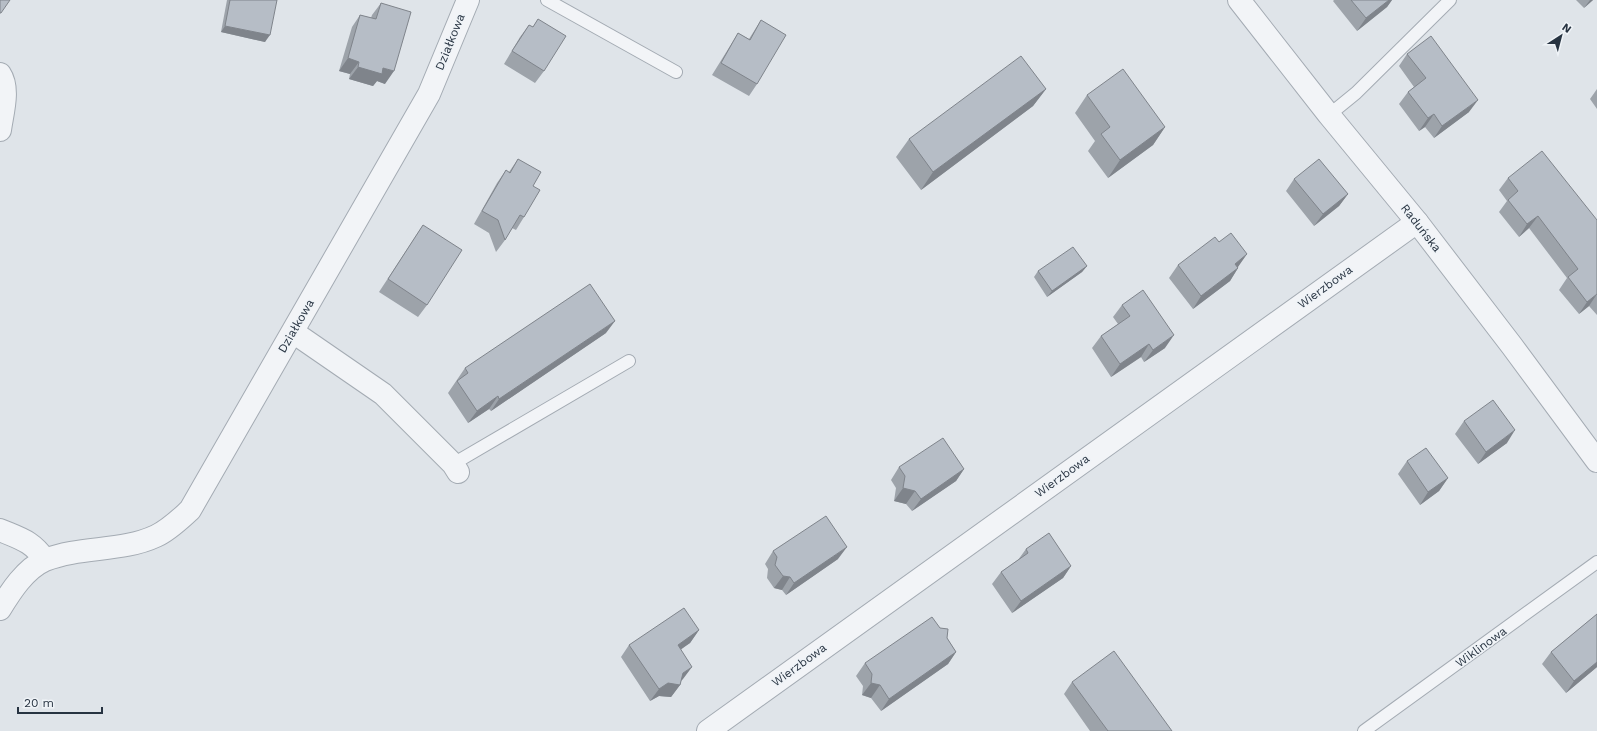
<svg xmlns="http://www.w3.org/2000/svg" width="1597" height="731" font-family="'Work Sans',sans-serif">
<rect width="100%" height="100%" fill="#dfe4e9"/>
<g fill="none" stroke-linecap="round" stroke-linejoin="round">
<defs>
<path id="service" d="M 547,0 L 676,72
M 1329,115 L 1356,93 L 1450,0
M 453,464 L 629,361
M 1364,731 L 1597,562"/>
<path id="minor" d="M 0,74 C 10,89 2,114 0,130
M 293,332 L 383,394 L 453,464 L 458,472
M 0,530 C 21,539 32,541 45,560
M 0,609 C 11,591 25,569 45,560 C 81,546 122,552 156,536 C 169,530 180,519 190,510 L 429,94 L 468,0
M 708,731 L 1417,222"/>
<path id="tertiary" d="M 1239,0 L 1329,115 L 1417,222 L 1512,346 L 1597,461"/>
</defs>
<!-- service casing -->
<use href="#service" stroke="#a4abb3" stroke-width="14"/>
<!-- minor casing -->
<use href="#minor" stroke="#a4abb3" stroke-width="24"/>
<!-- tertiary casing -->
<use href="#tertiary" stroke="#a4abb3" stroke-width="24"/>
<!-- service -->
<use href="#service" stroke="#f2f4f7" stroke-width="12"/>
<!-- minor -->
<use href="#minor" stroke="#f2f4f7" stroke-width="22"/>
<!-- tertiary -->
<use href="#tertiary" stroke="#f2f4f7" stroke-width="22"/>
</g>
<!-- wall -->
<path fill="#9da3aa" d="M 227,0 L 277,0 L 265,42 L 221,32 Z
M 1334,0 L 1392,0 L 1387,7 L 1357,31 L 1333,1 Z
M 1576,0 L 1593,0 L 1584,8 Z
M 381,3 L 385,84 L 377,81 L 373,86 L 349,79 L 350,74 L 339,71 L 352,27 L 360,15 L 371,18 L 372,15 Z
M 538,19 L 544,71 L 535,83 L 504,64 L 520,37 L 529,25 L 533,27 Z
M 761,20 L 757,84 L 749,96 L 712,75 L 730,46 L 738,33 L 749,39 Z
M 1407,54 L 1469,112 L 1434,138 L 1425,127 L 1419,131 L 1399,104 L 1408,92 L 1414,87 L 1399,66 Z
M 1046,89 L 1033,106 L 921,190 L 896,157 L 909,139 Z
M 1597,89 L 1597,109 L 1590,99 Z
M 1087,95 L 1165,127 L 1153,145 L 1108,178 L 1088,151 L 1095,141 L 1075,113 Z
M 518,159 L 533,186 L 524,217 L 516,230 L 512,228 L 505,240 L 496,252 L 489,233 L 474,224 L 497,183 L 506,170 L 509,172 Z
M 1508,178 L 1597,220 L 1597,315 L 1589,306 L 1579,314 L 1559,290 L 1567,278 L 1529,228 L 1519,237 L 1499,212 L 1507,201 L 1499,190 Z
M 1294,179 L 1348,194 L 1339,206 L 1314,226 L 1286,191 Z
M 423,225 L 427,305 L 418,317 L 379,292 Z
M 1219,242 L 1247,254 L 1237,267 L 1238,268 L 1230,281 L 1193,309 L 1169,278 L 1178,265 Z
M 1087,266 L 1082,272 L 1047,297 L 1034,277 L 1038,271 Z
M 1122,305 L 1165,348 L 1144,362 L 1141,357 L 1111,377 L 1092,348 L 1101,336 L 1118,324 L 1113,317 Z
M 606,333 L 491,411 L 489,409 L 468,423 L 448,393 L 465,368 Z
M 1464,421 L 1507,443 L 1478,464 L 1455,434 Z
M 1407,461 L 1448,478 L 1439,491 L 1420,505 L 1398,474 Z
M 899,467 L 964,469 L 956,481 L 912,511 L 906,504 L 894,501 L 896,488 L 891,480 Z
M 1026,549 L 1071,566 L 1063,578 L 1012,613 L 992,584 L 1001,572 L 1018,560 Z
M 773,551 L 838,559 L 786,595 L 782,590 L 774,588 L 767,578 L 768,569 L 765,564 Z
M 1597,614 L 1597,667 L 1566,693 L 1542,664 L 1551,652 Z
M 699,630 L 690,643 L 680,649 L 683,679 L 681,681 L 680,685 L 671,697 L 659,696 L 650,701 L 621,657 L 629,645 Z
M 947,638 L 956,652 L 948,664 L 881,711 L 871,698 L 862,695 L 863,686 L 856,676 L 865,663 Z
M 1072,682 L 1172,731 L 1090,731 L 1064,694 Z"/>
<!-- shaded-wall -->
<path fill="#7f848b" d="M 1389,0 L 1392,0 L 1387,7 L 1357,31 L 1366,18 Z
M 1590,0 L 1593,0 L 1584,8 Z
M 225,26 L 270,35 L 265,42 L 221,32 Z
M 348,58 L 359,62 L 350,74 L 339,71 Z
M 358,67 L 383,68 L 394,71 L 385,84 L 377,81 L 373,86 L 349,79 Z
M 1046,89 L 1033,106 L 921,190 L 933,172 Z
M 1478,100 L 1469,112 L 1434,138 L 1442,126 Z
M 1434,114 L 1425,127 L 1419,131 L 1428,118 Z
M 1165,127 L 1153,145 L 1108,178 L 1120,160 Z
M 1348,194 L 1339,206 L 1314,226 L 1323,214 Z
M 1538,216 L 1529,228 L 1519,237 L 1527,224 Z
M 1247,254 L 1238,267 L 1226,276 L 1235,264 Z
M 1087,266 L 1082,272 L 1047,297 L 1052,291 Z
M 1238,268 L 1230,281 L 1193,309 L 1201,296 Z
M 1597,294 L 1589,306 L 1579,314 L 1587,302 Z
M 615,321 L 606,333 L 491,411 L 499,399 Z
M 1174,335 L 1165,348 L 1144,362 L 1153,350 Z
M 1149,344 L 1141,357 L 1111,377 L 1120,364 Z
M 498,396 L 489,409 L 468,423 L 477,411 Z
M 1515,430 L 1507,443 L 1478,464 L 1486,452 Z
M 964,469 L 956,481 L 912,511 L 921,499 Z
M 1448,478 L 1439,491 L 1420,505 L 1428,492 Z
M 903,488 L 915,491 L 906,504 L 894,501 Z
M 847,547 L 838,559 L 786,595 L 794,583 Z
M 1071,566 L 1063,578 L 1012,613 L 1021,601 Z
M 783,576 L 790,577 L 782,590 L 774,588 Z
M 699,630 L 690,643 L 669,658 L 678,645 Z
M 956,652 L 948,664 L 881,711 L 889,699 Z
M 1597,662 L 1597,667 L 1566,693 L 1574,681 Z
M 692,667 L 683,679 L 676,684 L 680,685 L 671,697 L 659,696 L 650,701 L 659,689 Z
M 871,683 L 880,685 L 871,698 L 862,695 Z"/>
<!-- building -->
<path fill="#b6bdc6" stroke="#7f848b" d="M 0,0 L 10,0 L 1,13 L 0,13 Z
M 230,0 L 277,0 L 270,35 L 225,26 Z
M 1351,0 L 1389,0 L 1366,18 Z
M 381,3 L 411,12 L 394,71 L 383,68 L 382,74 L 358,67 L 359,62 L 348,58 L 360,15 L 376,19 Z
M 538,19 L 566,36 L 544,71 L 512,51 L 529,25 L 533,27 Z
M 761,20 L 786,35 L 757,84 L 721,63 L 738,33 L 750,40 Z
M 1431,36 L 1478,100 L 1442,126 L 1434,114 L 1428,118 L 1408,92 L 1426,78 L 1407,54 Z
M 1021,56 L 1046,89 L 933,172 L 909,139 Z
M 1123,69 L 1165,127 L 1120,160 L 1101,134 L 1110,127 L 1087,95 Z
M 1542,151 L 1597,220 L 1597,294 L 1587,302 L 1568,277 L 1578,269 L 1538,216 L 1527,224 L 1508,200 L 1518,191 L 1508,178 Z
M 518,159 L 541,172 L 533,186 L 540,190 L 524,217 L 520,215 L 505,240 L 498,220 L 482,211 L 506,170 L 510,173 Z
M 1319,159 L 1348,194 L 1323,214 L 1294,179 Z
M 423,225 L 462,250 L 427,305 L 388,279 Z
M 1231,233 L 1247,254 L 1235,264 L 1238,268 L 1201,296 L 1178,265 L 1215,237 L 1219,242 Z
M 1073,247 L 1087,266 L 1052,291 L 1038,271 Z
M 590,284 L 615,321 L 499,399 L 498,396 L 477,411 L 457,381 L 468,373 L 465,368 Z
M 1143,290 L 1174,335 L 1153,350 L 1149,344 L 1120,364 L 1101,336 L 1130,316 L 1122,305 Z
M 1493,400 L 1515,430 L 1486,452 L 1464,421 Z
M 943,438 L 964,469 L 921,499 L 915,491 L 903,488 L 905,476 L 899,467 Z
M 1426,448 L 1448,478 L 1428,492 L 1407,461 Z
M 826,516 L 847,547 L 794,583 L 790,577 L 783,576 L 775,565 L 777,557 L 773,551 Z
M 1049,533 L 1071,566 L 1021,601 L 1001,572 L 1028,553 L 1026,549 Z
M 684,608 L 699,630 L 678,645 L 692,667 L 683,673 L 680,685 L 668,683 L 659,689 L 629,645 Z
M 1597,614 L 1597,662 L 1574,681 L 1551,652 Z
M 932,617 L 940,628 L 948,629 L 947,638 L 956,652 L 889,699 L 880,685 L 871,683 L 872,674 L 865,663 Z
M 1114,651 L 1172,731 L 1108,731 L 1072,682 Z"/>
<g text-anchor="middle" dominant-baseline="central" stroke-width="3" stroke-linejoin="round" paint-order="stroke">
<!-- street labels -->
<g font-size="12" fill="#273341" stroke="#eff3f7">
<text transform="translate(450 42) rotate(-68)">Działkowa</text>
<text transform="translate(1421 228) rotate(52)">Raduńska</text>
<text transform="translate(1325 287) rotate(-36)">Wierzbowa</text>
<text transform="translate(296 326) rotate(-60)">Działkowa</text>
<text transform="translate(1062 476) rotate(-36)">Wierzbowa</text>
<text transform="translate(1481 647) rotate(-36)">Wiklinowa</text>
<text transform="translate(799 665) rotate(-36)">Wierzbowa</text>
</g>
</g>
<!-- north arrow -->
<g transform="translate(1561 36) rotate(36)" stroke="#eff3f7" stroke-width="3" paint-order="stroke">
<path d="M0-3L7 15L0 10L-7 15Z" fill="#273341"/>
<text y="-6" font-size="11" font-weight="bold" text-anchor="middle" fill="#273341">N</text>
</g>
<!-- scale -->
<path d="M18 707v6h84v-6" fill="none" stroke="#273341" stroke-width="2"/>
<text x="24" y="707" font-size="12" fill="#273341" stroke="#eff3f7" stroke-width="3" paint-order="stroke">20 m</text>
</svg>
